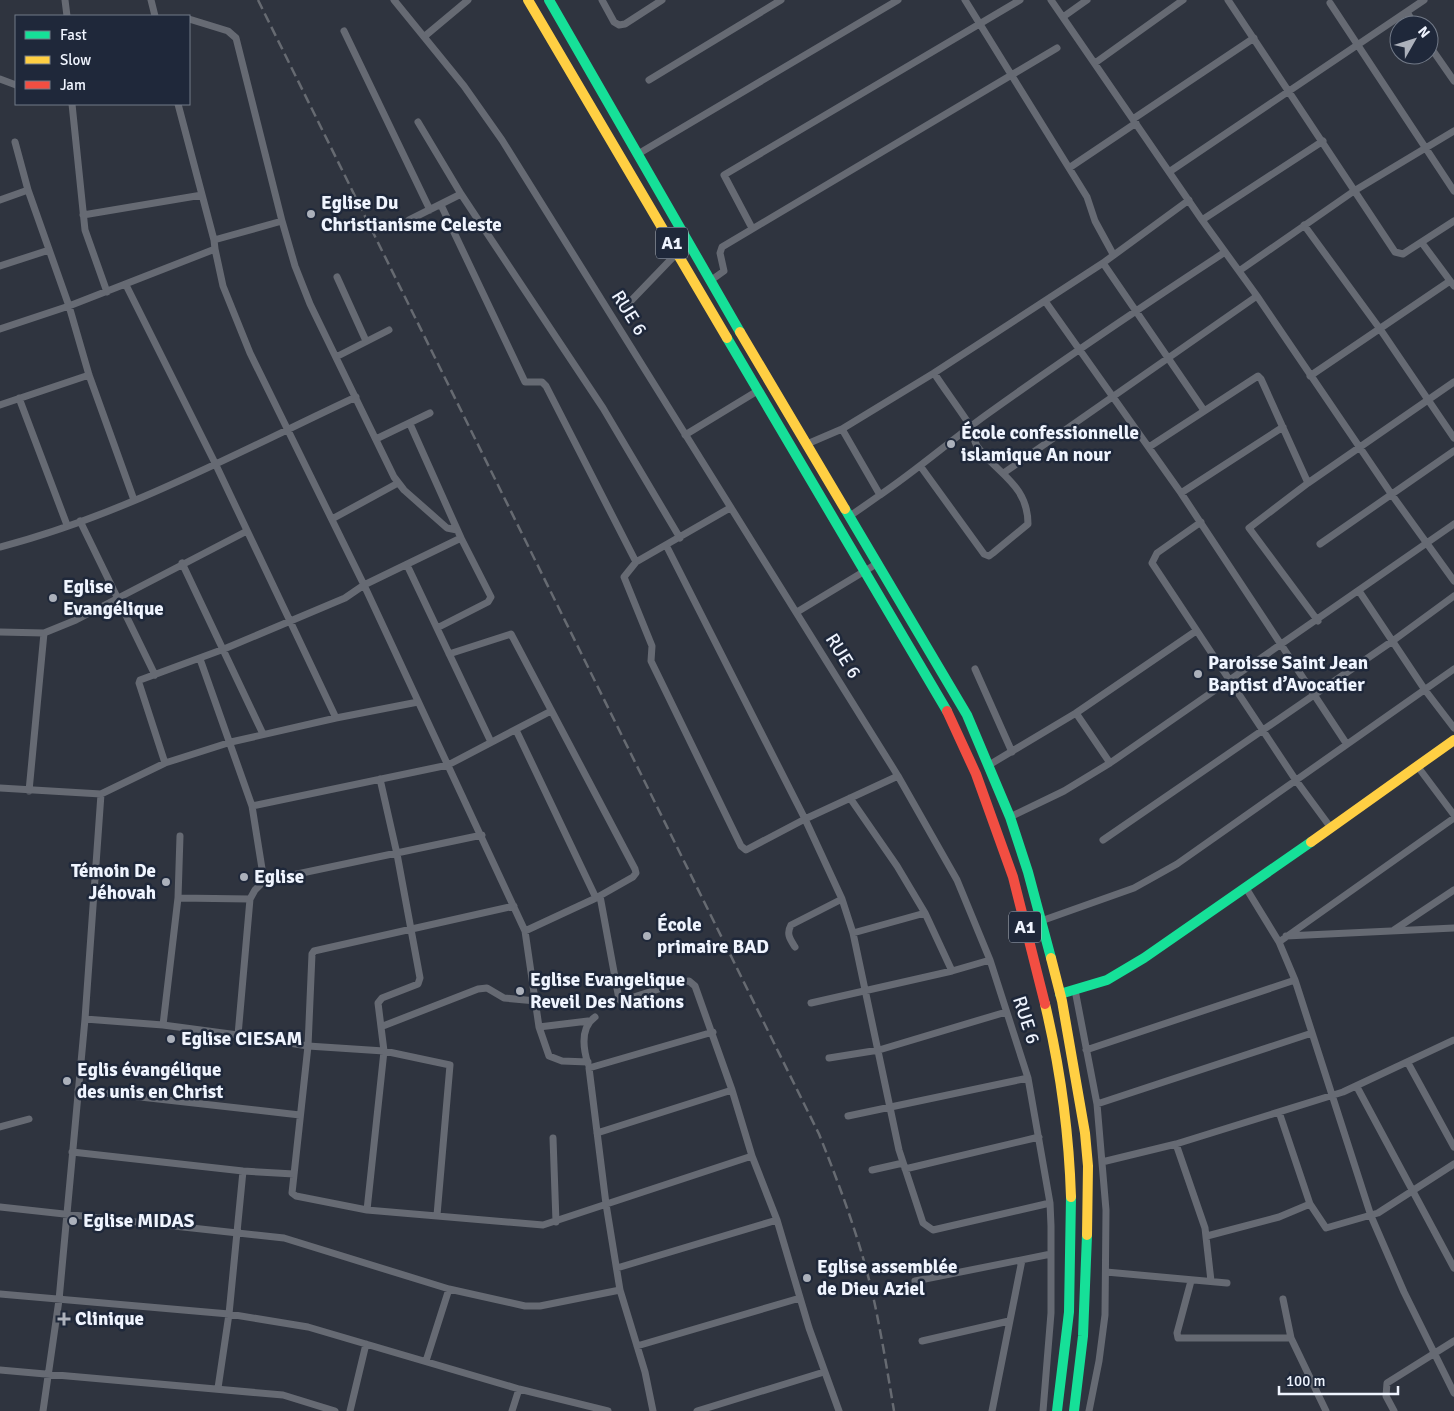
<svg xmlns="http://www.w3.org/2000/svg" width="1454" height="1411" font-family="Signika,sans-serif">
<rect width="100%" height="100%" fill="#2f343f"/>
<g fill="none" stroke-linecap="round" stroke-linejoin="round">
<!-- street -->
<path stroke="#666a73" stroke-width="7" d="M 65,0 L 67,16
M 151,0 L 155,16
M 394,0 L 464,86 L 502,140 L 898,776 L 957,880 L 990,960 L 1028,1078 L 1050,1203 L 1051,1226 L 1051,1313 L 1043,1411
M 602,0 L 614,22 L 619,25 L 625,24 L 662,0
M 965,0 L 1087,197 L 1095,221 L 1113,254
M 1051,0 L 1202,220 L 1257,296 L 1392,495 L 1454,581
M 1228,0 L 1395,252 L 1403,254 L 1454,221
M 1330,3 L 1454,191
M 1407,12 L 1415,25
M 1063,17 L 1087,0
M 189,19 L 228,31 L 236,38 L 282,221 L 295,266 L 310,304 L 394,477 L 404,490 L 447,528 L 457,530
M 344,31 L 430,210
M 425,36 L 468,0
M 1429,45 L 1454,81
M 1095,63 L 1183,0
M 0,79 L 16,85
M 649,80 L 781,0
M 72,104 L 85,230 L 107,292
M 178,104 L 214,240
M 1133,119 L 1254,38
M 418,122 L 461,194 L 603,408 L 680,538
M 15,142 L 28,190 L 69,306 L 89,375 L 134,500
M 638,154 L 898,0
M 1069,168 L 1136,123
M 1169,172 L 1424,0
M 0,200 L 28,190
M 441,205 L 525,382 L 542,382 L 546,386 L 636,562
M 83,215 L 202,195
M 409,220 L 461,194
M 1202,220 L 1323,141
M 1304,225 L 1380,329 L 1454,438
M 752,228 L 724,175 L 1020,0
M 1422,243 L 1454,286
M 215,249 L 223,286 L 250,353 L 364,585 L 525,931 L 539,1027 L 549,1056 L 562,1061 L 588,1062
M 1103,263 L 1203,409
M 0,266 L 49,250
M 1239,271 L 1354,191 L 1454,131
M 337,277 L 366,341
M 710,281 L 724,271 L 720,253 L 722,247 L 1057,48
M 126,285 L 215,463 L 336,718
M 1045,301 L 1181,493 L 1346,743
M 626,306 L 677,253
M 0,329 L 69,306 L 215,249 L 214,240 L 282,221
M 336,357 L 389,330
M 1310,376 L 1450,281
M 19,398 L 67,525
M 0,405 L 89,375
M 842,429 L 880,495 L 850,516
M 685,435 L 759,390
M 376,439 L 430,413
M 807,444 L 842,429 L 934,373 L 1103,263 L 1189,200
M 1149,447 L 1258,376 L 1261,379 L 1308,483
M 921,467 L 984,554 L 989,556 L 993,553 L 1028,524 C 1028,484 996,473 977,446 C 973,439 973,431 969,424 C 958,407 945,390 934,373
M 1005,472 L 1257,296
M 1181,493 L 1283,427
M 880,495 C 917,470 950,441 986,415 C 1064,359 1144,305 1225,252
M 730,508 L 636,562 L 624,577 L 652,646 L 651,661 L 741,846 L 746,850 L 805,819 L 898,776
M 332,519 L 398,483
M 80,521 L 155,675
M 1201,522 L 1157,553 L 1152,563 L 1295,779 L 1331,828
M 1320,544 L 1454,451
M 666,545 L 805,819 L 842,899 L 853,933 L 899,1150 L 923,1223 L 933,1230 L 1050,1203
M 0,547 C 124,515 240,451 356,397
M 182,563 L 263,734
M 407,565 L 491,742
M 1359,591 L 1425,690 L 1454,728
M 797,612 L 878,563
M 1318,621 L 1249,528 L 1308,483 L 1454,382
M 437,628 L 488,602 L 491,597 L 461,538
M 0,632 L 44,633 L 29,791
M 44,633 L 76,620 L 247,531
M 449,654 L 511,634 L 635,869 L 636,873 L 633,877 L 596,898 L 516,730
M 200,659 L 252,806 L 264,881
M 975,669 L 1012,752
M 1076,713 L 1110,763
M 165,763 L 139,683 L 140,680 L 224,649 L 345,598 L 364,585 L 461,538 L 410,424
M 989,765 L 1076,713 L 1196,631
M 1418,767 L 1454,815
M 0,788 L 101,794 L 165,763 L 231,742 L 336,718 L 418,702
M 850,798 L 897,866 L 925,913
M 252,806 L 448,765 L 551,711
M 1010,817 L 1064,791 L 1110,763 L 1454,524
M 1103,840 L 1394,640 L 1454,596
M 1246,888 L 1279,942 L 1295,980 L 1371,1216 L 1404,1292 L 1454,1393
M 600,896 L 619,999 L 621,1001 L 681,982 L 689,981 L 695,986 L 732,1090 L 752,1156 L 777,1220 L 809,1328 L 839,1411
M 178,898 L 250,899
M 514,906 L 314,951 L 312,954 L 308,1046 L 292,1193 L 296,1196 L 367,1210 L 543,1225 L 752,1156
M 1041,921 L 1134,888 L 1177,864 L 1454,669
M 1394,930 L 1454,890
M 525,931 L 596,898
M 853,933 L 925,913 L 952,971
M 1286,936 L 1454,928
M 1279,942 L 1454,818
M 795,947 C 790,939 786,934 791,925 L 842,899
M 1075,990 L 1097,1104 L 1106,1210 L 1105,1315 L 1099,1361 L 1089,1411
M 811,1003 L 952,971 L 990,960
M 85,1019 L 163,1025 L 238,1035
M 163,1025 L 178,898 L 180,836
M 383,1026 L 478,989 L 487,988 L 504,998 L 536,1001
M 539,1027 L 588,1021
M 1086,1050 L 1295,980
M 829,1058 L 879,1050 L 1006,1012
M 1408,1063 L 1454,1147
M 588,1064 C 583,1048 580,1028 595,1017
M 1357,1087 L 1454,1268
M 78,1090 L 300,1115
M 1097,1104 L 1312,1033
M 1279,1112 L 1310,1204 L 1326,1228 L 1378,1213 L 1454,1164
M 848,1116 L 1028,1078
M 0,1127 L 29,1119
M 597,1133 L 732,1090
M 553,1138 L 556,1222
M 1176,1144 L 1205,1228 L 1211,1281
M 72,1152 L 243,1171 L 294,1174
M 1102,1162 L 1176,1144 L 1343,1092 L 1454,1040
M 905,1169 L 1039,1137
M 872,1170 L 903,1163
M 0,1207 L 284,1238 L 449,1289 L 525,1306 L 540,1306 L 620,1290
M 367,1210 L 384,1051 L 378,1003 L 382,998 L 418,984 L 420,978 L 397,854 L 380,779
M 437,1215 L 450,1065 L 384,1051 L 308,1046 L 238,1035 L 250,899 L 255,890 L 264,881 L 482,835
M 1207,1236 L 1279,1217 L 1310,1204
M 617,1268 L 777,1220
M 1106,1272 L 1227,1283
M 915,1281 L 1051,1254
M 1191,1281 L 1177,1333 L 1178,1338 L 1291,1338
M 0,1294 L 229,1314 L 308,1327 L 519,1389 L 608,1411
M 1283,1299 L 1291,1338 L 1326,1411
M 922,1341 L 1009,1321
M 637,1346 L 800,1298
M 426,1361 L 449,1289
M 0,1370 L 283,1395 L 335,1411
M 218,1388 L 229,1314 L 243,1171
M 43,1411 L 59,1300 L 85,1019 L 101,794
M 350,1411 L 366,1344
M 512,1411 L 519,1389
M 653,1411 L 645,1372 L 620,1290 L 606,1204 L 589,1068 L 713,1032
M 697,1411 L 824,1372
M 992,1411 L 1022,1260
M 1394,1411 L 1386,1396 L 1387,1383 L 1454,1341"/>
<!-- fast -->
<path stroke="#16e098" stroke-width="10" d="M 549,0 L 740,332
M 727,338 L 947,711
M 845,509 L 967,715 L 1010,817 L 1028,872 L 1051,958
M 1060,994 L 1107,980 L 1144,958 L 1311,842
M 1057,1411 L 1069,1312 L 1071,1197
M 1074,1411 L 1083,1336 L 1087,1235"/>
<!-- slow -->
<path stroke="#ffcf43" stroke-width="10" d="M 528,0 L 727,338
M 740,332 L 845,509
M 1311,842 L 1454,740
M 1051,958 L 1062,1001 L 1085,1133 L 1088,1166 L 1087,1235
M 1045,1004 C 1060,1067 1069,1133 1071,1197"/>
<!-- jam -->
<path stroke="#f24e42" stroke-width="10" d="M 947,711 L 976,774 L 1013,877 L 1045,1004"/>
<!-- rail -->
<path stroke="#666a71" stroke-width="2.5" stroke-dasharray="10 5" stroke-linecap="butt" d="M 258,0 L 819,1134 C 843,1194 866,1256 878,1320 C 884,1350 889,1381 894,1411"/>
</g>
<!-- markers -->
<g fill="#acb1bb" stroke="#1f283a" stroke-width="2">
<circle cx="311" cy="214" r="5"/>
<circle cx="951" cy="444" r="5"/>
<circle cx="53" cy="598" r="5"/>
<circle cx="1198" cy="674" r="5"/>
<circle cx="244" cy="877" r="5"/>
<circle cx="166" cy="882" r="5"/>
<circle cx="647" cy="936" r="5"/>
<circle cx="520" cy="991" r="5"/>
<circle cx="171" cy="1039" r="5"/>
<circle cx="67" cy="1081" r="5"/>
<circle cx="73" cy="1221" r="5"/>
<circle cx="807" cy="1278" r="5"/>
<path d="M61.5 1311.5h5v5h5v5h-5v5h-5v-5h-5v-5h5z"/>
</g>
<g text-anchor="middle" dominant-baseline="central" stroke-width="5" stroke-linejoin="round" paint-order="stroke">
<!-- shield labels -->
<g fill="#1f283a" stroke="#b1b7c3" stroke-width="1">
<rect x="656" y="227.5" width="32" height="31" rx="4"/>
<rect x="1009" y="911.5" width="32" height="31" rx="4"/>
</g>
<g font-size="18" font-weight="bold" fill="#eff4fe">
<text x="672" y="243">A1</text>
<text x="1025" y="927">A1</text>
</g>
<!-- poi labels -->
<g font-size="19" font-weight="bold" fill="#eff4fe" stroke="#1f283a" text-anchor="start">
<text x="321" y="203">Eglise Du<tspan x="321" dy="22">Christianisme Celeste</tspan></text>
<text x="961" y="433">École confessionnelle<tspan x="961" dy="22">islamique An nour</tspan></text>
<text x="63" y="587">Eglise<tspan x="63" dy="22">Evangélique</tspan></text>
<text x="1208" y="663">Paroisse Saint Jean<tspan x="1208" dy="22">Baptist d’Avocatier</tspan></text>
<text x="156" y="871" text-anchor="end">Témoin De<tspan x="156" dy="22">Jéhovah</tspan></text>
<text x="254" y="877">Eglise</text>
<text x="657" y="925">École<tspan x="657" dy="22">primaire BAD</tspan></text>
<text x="530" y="980">Eglise Evangelique<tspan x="530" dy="22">Reveil Des Nations</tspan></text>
<text x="181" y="1039">Eglise CIESAM</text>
<text x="77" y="1070">Eglis évangélique<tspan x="77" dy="22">des unis en Christ</tspan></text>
<text x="83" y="1221">Eglise MIDAS</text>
<text x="817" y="1267">Eglise assemblée<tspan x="817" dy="22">de Dieu Aziel</tspan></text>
<text x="75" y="1319">Clinique</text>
</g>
<!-- street labels -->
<g font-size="19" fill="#eff4fe" stroke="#1f283a">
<text transform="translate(629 313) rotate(58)">RUE 6</text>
<text transform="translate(843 656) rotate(58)">RUE 6</text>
<text transform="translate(1026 1020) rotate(72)">RUE 6</text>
</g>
</g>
<!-- legend -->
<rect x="15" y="15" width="175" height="90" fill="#1f283a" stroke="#727a88"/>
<rect x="25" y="31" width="25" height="8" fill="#16e098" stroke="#727a88"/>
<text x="60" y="40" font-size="15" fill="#eff4fe">Fast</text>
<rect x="25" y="56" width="25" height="8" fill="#ffcf43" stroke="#727a88"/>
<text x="60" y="65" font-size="15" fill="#eff4fe">Slow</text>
<rect x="25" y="81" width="25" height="8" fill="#f24e42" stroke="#727a88"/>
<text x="60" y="90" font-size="15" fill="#eff4fe">Jam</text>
<!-- north arrow -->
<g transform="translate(1414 40) rotate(51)"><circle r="24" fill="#1f283a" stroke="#727a88"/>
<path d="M0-4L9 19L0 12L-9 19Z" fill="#acb1bb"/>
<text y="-8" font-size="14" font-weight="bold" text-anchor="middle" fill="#eff4fe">N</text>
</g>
<!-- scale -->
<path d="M1279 1386v8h119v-8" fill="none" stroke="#eff4fe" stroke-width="2.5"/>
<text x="1286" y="1386" font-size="15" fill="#eff4fe" stroke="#1f283a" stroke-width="4" paint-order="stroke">100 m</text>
</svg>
